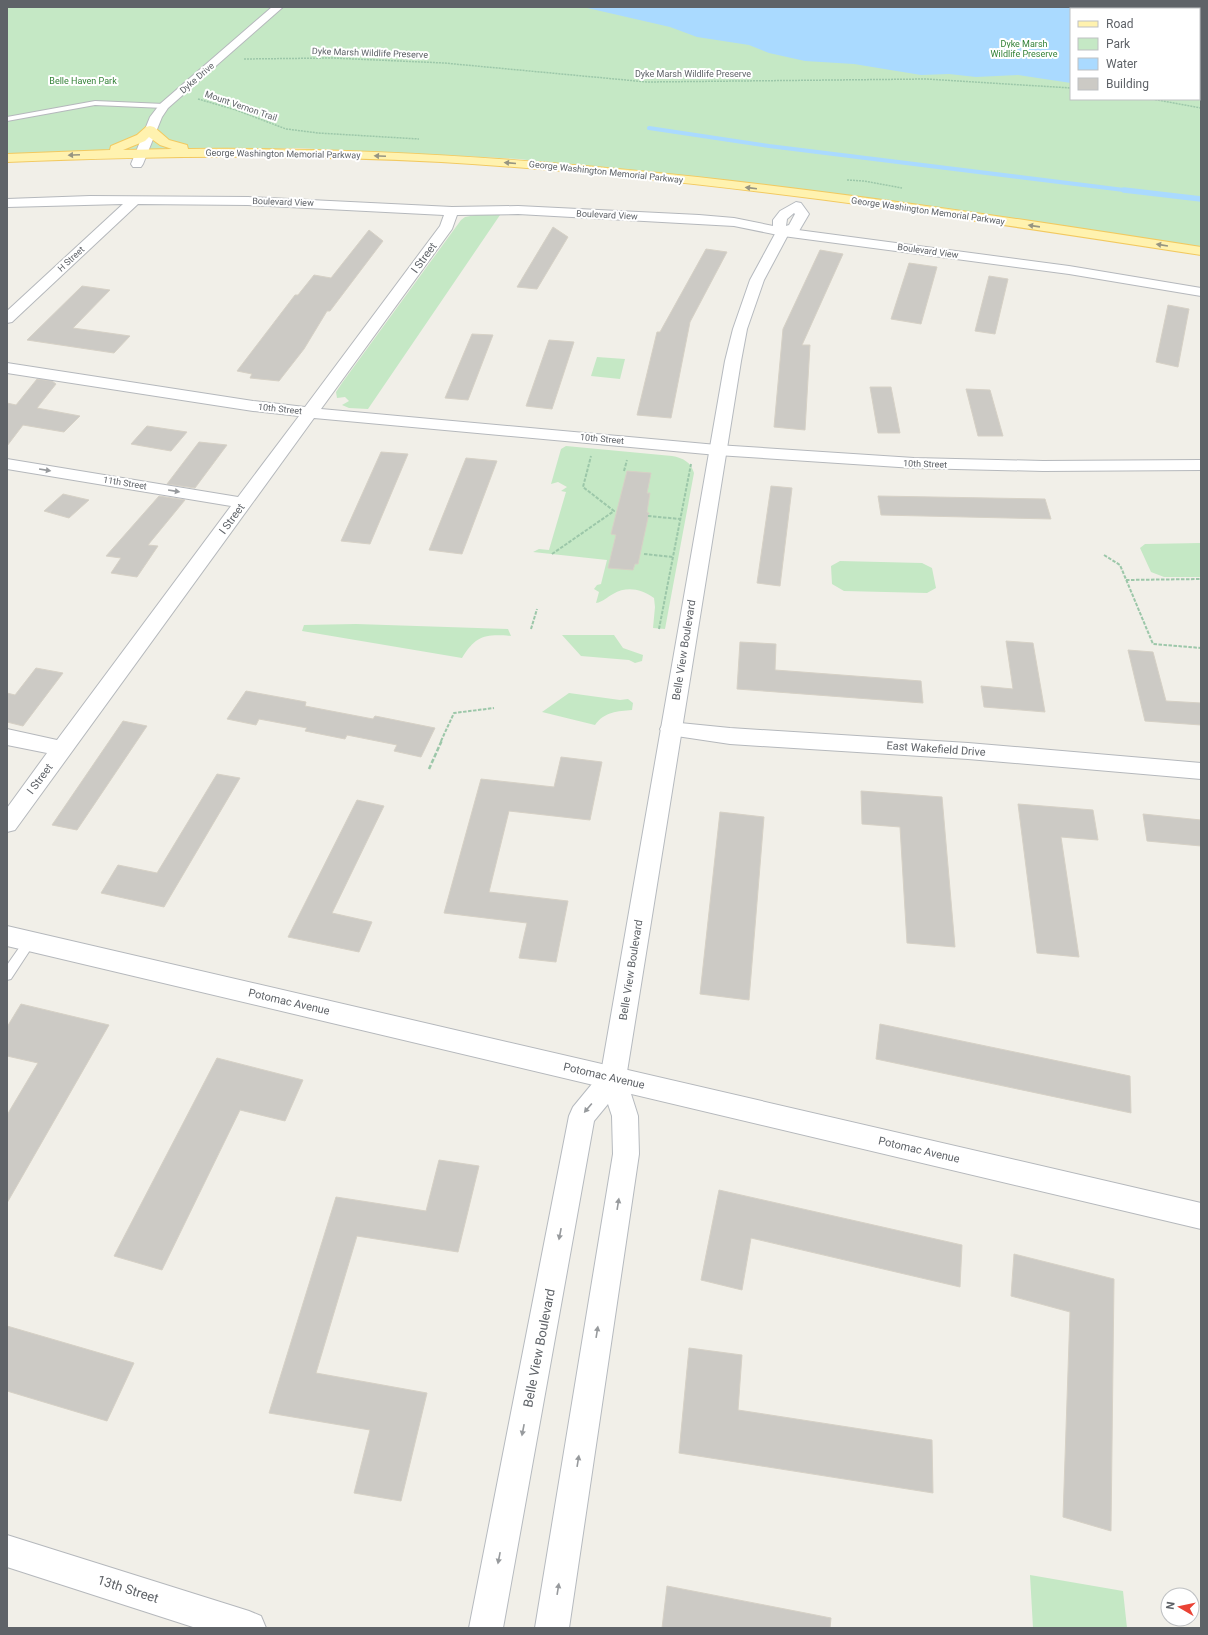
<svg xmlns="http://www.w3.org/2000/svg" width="1208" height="1635" font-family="Roboto,sans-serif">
<rect width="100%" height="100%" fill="#f1efe8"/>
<!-- green -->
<path fill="#c5e8c5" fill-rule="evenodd" d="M 7,7 L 1201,7 L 1201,252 L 801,194 L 519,159 L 297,148 L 7,160 ZM 1071,9 L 1199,9 L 1199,99 L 1071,99 Z
M 481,214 L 500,215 L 368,409 L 349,408 L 342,405 L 349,401 L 345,397 L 337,398 L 336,392 L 342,383 L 461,220 L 465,217 Z
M 597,357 L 625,359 L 620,379 L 591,376 Z
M 566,446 L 672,456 C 683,458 691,462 694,473 L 665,629 L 653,628 L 655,607 L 654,598 C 641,589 627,586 613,594 C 607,597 603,602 596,603 L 599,592 L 594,589 L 597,585 L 601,584 L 607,560 L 533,552 L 539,549 L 549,550 L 566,492 L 561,491 L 567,487 L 558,482 L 551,484 L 561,449 Z
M 1201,543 L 1201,577 L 1164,577 L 1151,572 L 1140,548 L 1145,544 Z
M 840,561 L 922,563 L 932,568 L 936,588 L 927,593 L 844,591 L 832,584 L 831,566 Z
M 356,624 L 508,629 L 511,636 C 486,634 476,635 462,658 L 302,631 L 304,625 Z
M 562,635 L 614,635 L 623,648 L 643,655 L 642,661 L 635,663 L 629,660 L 581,656 Z
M 569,693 L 620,700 L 628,699 L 633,703 L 632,710 C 618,711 604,712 595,725 L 542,712 Z
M 1030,1575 L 1123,1591 L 1127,1628 L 1033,1628 Z"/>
<!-- water -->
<path fill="#aadaff" d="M 583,7 L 1201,7 L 1201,89 L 1199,89 L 1199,9 L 1071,9 L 1071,83 L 1018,75 L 976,77 L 949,74 L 921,75 L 854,64 L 805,61 L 769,53 L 749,45 L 697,37 L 670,27 Z"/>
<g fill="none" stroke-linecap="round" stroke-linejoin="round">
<!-- stream-far1 -->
<path stroke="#aadaff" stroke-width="4" d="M 649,128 L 769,146 L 1132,191"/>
<!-- stream -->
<path stroke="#aadaff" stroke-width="5.5" d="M 1124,190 L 1201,199"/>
</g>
<!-- building -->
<path fill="#cccac5" stroke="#d6d1c6" d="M 553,227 L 568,237 L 537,289 L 517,287 Z
M 369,230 L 383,241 L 330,311 L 327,311 L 304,349 L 279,381 L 250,378 L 252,374 L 237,371 L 295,295 L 298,295 L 314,275 L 331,278 Z
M 706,249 L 727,252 L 690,322 L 671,418 L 637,415 L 657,332 L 660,332 Z
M 820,250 L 843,254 L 802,345 L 810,345 L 805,430 L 774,427 L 783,329 Z
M 909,263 L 937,267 L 921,324 L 891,319 Z
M 989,276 L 1008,279 L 995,334 L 975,331 Z
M 82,286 L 110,290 L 73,328 L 130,336 L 114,353 L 27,340 Z
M 1168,305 L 1189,309 L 1178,367 L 1156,362 Z
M 472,334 L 493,335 L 468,400 L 445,398 Z
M 549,340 L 574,342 L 552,409 L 526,406 Z
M 37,379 L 52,381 L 56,384 L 37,408 L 80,416 L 64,432 L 23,425 L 7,446 L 7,403 L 16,405 Z
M 870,387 L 891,387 L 900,433 L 878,433 Z
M 966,389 L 990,390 L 1003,436 L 978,436 Z
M 147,426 L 187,432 L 171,451 L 131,444 Z
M 199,442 L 227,445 L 195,488 L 167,484 Z
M 381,452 L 408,454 L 370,544 L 341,541 Z
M 466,458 L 497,461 L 462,554 L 429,550 Z
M 627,471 L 651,473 L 647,493 L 650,493 L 647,512 L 649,513 L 638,564 L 635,564 L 633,570 L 608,568 L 616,535 L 611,534 Z
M 771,486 L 792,488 L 780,586 L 757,583 Z
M 63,494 L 89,500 L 69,518 L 44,511 Z
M 159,496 L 185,500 L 148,545 L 158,546 L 137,577 L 111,573 L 121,558 L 106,556 Z
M 878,496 L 1045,499 L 1051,519 L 881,515 Z
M 1006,641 L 1033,643 L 1045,712 L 984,707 L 981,686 L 1013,689 Z
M 740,642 L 776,644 L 775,670 L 921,681 L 923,703 L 737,689 Z
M 1128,650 L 1153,652 L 1166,701 L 1201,703 L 1201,725 L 1145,721 Z
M 36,668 L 63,673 L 23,726 L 7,722 L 7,693 L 15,695 Z
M 246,691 L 306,702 L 305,706 L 373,719 L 375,716 L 435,728 L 421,757 L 394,751 L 397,745 L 347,735 L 345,739 L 305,731 L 307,728 L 259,719 L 256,725 L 227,719 Z
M 123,721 L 147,726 L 77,830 L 52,825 Z
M 561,757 L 602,762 L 590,820 L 509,811 L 489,892 L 568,901 L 556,962 L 519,958 L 527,923 L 444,913 L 481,779 L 554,787 Z
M 217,774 L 240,778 L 164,907 L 101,893 L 118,865 L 157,873 Z
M 861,791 L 942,797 L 955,947 L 907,943 L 900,827 L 862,824 Z
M 357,800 L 384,806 L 332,913 L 372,922 L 359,952 L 288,937 Z
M 1018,804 L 1093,810 L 1098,840 L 1061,837 L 1079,957 L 1037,953 Z
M 720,812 L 764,817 L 749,1000 L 700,994 Z
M 1143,814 L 1201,820 L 1201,846 L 1147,841 Z
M 21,1004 L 109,1025 L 7,1203 L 7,1115 L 38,1063 L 7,1056 L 7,1027 Z
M 880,1024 L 1130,1076 L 1131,1113 L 876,1059 Z
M 217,1058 L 303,1080 L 285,1121 L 240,1110 L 162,1270 L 114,1256 Z
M 439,1160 L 479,1166 L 458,1252 L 357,1236 L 316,1373 L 427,1393 L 401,1501 L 354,1493 L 370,1430 L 269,1413 L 336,1197 L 426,1211 Z
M 719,1190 L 962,1245 L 960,1287 L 751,1238 L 742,1290 L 701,1280 Z
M 1014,1254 L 1114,1279 L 1111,1531 L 1063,1517 L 1070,1312 L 1011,1296 Z
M 7,1326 L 134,1363 L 107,1421 L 7,1391 Z
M 689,1348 L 742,1355 L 738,1410 L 932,1440 L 933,1493 L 679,1453 Z
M 667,1586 L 831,1618 L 830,1628 L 662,1628 Z"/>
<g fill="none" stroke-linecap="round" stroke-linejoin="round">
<defs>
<path id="service" d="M 95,101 L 164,104 L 167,106 L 164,108 L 95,105 L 7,121 L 7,117 Z
M 30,936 L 34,938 L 36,941 L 34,944 L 11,979 L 7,980 L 7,965 L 26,938 Z"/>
<path id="minor" d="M 272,7 L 283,7 L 168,108 L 162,117 L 143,164 L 141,167 L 133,167 L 131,164 L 150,117 L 160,104 Z
M 90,196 L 248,197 L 452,207 L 518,206 L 699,215 L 734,218 L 783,228 L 1069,266 L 1201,288 L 1201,296 L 1069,274 L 783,236 L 734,226 L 518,214 L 457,215 L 452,229 L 321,409 L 717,445 L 914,458 L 1043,461 L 1201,460 L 1201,470 L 1043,471 L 914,468 L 717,455 L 314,418 L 15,830 L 7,832 L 7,808 L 47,753 L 7,745 L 7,729 L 57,740 L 231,506 L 7,469 L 7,459 L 238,497 L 299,416 L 253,411 L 7,373 L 7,363 L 253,401 L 305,407 L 440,226 L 444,215 L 248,205 L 138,204 L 12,322 L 7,323 L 7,311 L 123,204 L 7,207 L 7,199 Z
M 670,722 L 730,728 L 968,743 L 1201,763 L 1201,779 L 968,759 L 730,744 L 663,734 L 660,729 L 663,724 Z
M 7,926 L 1201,1203 L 1201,1229 L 7,946 Z
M 7,1535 L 249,1611 L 261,1616 L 266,1628 L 196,1628 L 7,1567 Z"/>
<path id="secondary" d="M 796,202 L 801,203 L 809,214 L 799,231 L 788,235 L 764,280 L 747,329 L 741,361 L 626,1078 L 638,1116 L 639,1154 L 569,1628 L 535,1628 L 613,1154 L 612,1116 L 608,1104 L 594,1121 L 503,1628 L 469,1628 L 569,1116 L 573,1107 L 601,1073 L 725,361 L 733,329 L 750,280 L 776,232 L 773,228 L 773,220 L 780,211 ZM 794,213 L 795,214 L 789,225 L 786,226 L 787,219 Z"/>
<path id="primary" d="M 150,126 L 154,127 L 169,140 L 187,145 L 188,149 C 529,145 866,195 1201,247 L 1201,255 C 949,216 696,177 441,162 C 296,154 152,156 7,162 L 7,154 L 110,150 L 111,146 L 137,135 L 146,127 ZM 149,137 L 160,145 L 172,149 L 123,150 L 145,141 Z"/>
</defs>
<!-- service casing -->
<use href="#service" stroke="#b5b8bc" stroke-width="2"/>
<!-- minor casing -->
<use href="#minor" stroke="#b5b8bc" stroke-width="2"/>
<!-- secondary casing -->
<use href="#secondary" stroke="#b6babf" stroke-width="2"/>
<!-- primary casing -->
<use href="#primary" stroke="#f2c960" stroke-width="2"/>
<!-- path-far2 -->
<path stroke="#9cc7a9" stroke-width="1.5" stroke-dasharray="2 1" stroke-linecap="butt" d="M 244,59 L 332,58 L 444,63 L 647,82 L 926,79 L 1071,88
M 198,99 L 236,110 L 286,129 L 318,133 L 419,139
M 1152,99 L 1201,108
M 847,180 L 864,181 L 902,188"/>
<!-- path-far1 -->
<path stroke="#9cc7a9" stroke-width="2" stroke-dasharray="3.5 1.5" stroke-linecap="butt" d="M 624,471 L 627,460
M 648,516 L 680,519
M 552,554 L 614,511 L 583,487 L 591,456
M 644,554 L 673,557
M 1104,555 L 1120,565 L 1153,644 L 1201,648
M 1126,580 L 1201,579
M 531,629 L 537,609
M 659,629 L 691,464
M 441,741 L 454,713 L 494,708"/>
<!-- path -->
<path stroke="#9cc7a9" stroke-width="2.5" stroke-dasharray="4.5 2" stroke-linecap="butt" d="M 429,769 L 442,740"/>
<!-- service -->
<use href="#service" fill="#fff" fill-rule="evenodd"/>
<!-- minor -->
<use href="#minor" fill="#fff" fill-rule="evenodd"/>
<!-- secondary -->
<use href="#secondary" fill="#fff" fill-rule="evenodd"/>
<!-- primary -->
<use href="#primary" fill="#fff2af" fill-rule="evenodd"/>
</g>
<!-- one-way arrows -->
<defs><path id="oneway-solid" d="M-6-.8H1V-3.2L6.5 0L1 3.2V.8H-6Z"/></defs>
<g fill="#979581">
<use href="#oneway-solid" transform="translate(74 155) rotate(177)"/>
<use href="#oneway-solid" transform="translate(380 156) rotate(-177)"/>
<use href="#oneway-solid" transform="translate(510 163) rotate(-175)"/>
<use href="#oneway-solid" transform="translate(751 188) rotate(-173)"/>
<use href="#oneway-solid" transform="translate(1034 226) rotate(-172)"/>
<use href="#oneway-solid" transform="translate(1162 245) rotate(-171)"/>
</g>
<g fill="#979a9d">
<use href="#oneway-solid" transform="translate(45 470) rotate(9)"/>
<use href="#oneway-solid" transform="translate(174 491) rotate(9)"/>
<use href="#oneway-solid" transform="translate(588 1108) rotate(130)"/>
<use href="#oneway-solid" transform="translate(618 1204) rotate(-81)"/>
<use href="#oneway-solid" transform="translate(560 1234) rotate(101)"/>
<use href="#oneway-solid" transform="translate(597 1332) rotate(-81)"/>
<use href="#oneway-solid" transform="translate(523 1430) rotate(101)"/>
<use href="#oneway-solid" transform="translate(578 1461) rotate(-81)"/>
<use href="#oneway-solid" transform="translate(499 1558) rotate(101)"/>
<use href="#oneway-solid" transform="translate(558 1589) rotate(-81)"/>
</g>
<g text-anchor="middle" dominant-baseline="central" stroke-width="4" stroke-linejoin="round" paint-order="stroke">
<!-- far-park labels -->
<g font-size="9" fill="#348238" stroke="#fff">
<text x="1024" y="44">Dyke Marsh<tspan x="1024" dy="10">Wildlife Preserve</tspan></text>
<text x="83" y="81">Belle Haven Park</text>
</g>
<!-- far-street labels -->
<g font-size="9" fill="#5f6368" stroke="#fff">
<text transform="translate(370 53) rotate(2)">Dyke Marsh Wildlife Preserve</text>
<text x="693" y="74">Dyke Marsh Wildlife Preserve</text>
<text transform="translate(197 78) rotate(-41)">Dyke Drive</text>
<text transform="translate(241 106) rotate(19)">Mount Vernon Trail</text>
<text transform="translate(283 154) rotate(1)">George Washington Memorial Parkway</text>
<text transform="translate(606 172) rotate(6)">George Washington Memorial Parkway</text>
<text transform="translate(283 202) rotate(2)">Boulevard View</text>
<text transform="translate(928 211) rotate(8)">George Washington Memorial Parkway</text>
<text transform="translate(607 215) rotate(3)">Boulevard View</text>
<text transform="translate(928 251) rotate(8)">Boulevard View</text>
<text transform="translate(71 259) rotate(-43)">H Street</text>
<text transform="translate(280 409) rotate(6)">10th Street</text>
<text transform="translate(602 439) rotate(5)">10th Street</text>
<text transform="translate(925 464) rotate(2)">10th Street</text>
<text transform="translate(125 483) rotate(9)">11th Street</text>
</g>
<!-- street labels -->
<g font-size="11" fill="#5f6368" stroke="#fff">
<text transform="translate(424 258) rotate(-54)">I Street</text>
<text transform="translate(232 519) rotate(-54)">I Street</text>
<text transform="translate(684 650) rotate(-81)">Belle View Boulevard</text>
<text transform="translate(936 749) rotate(4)">East Wakefield Drive</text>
<text transform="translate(40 779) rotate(-53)">I Street</text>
<text transform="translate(631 970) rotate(-81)">Belle View Boulevard</text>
<text transform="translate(289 1002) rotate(13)">Potomac Avenue</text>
<text transform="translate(604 1076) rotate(13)">Potomac Avenue</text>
<text transform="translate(919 1150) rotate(13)">Potomac Avenue</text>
</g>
<!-- near-street labels -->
<g font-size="13" fill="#5f6368" stroke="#fff">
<text transform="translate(539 1348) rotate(-79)">Belle View Boulevard</text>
<text transform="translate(128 1589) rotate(18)">13th Street</text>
</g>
</g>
<!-- border -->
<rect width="1208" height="1635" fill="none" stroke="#5f6368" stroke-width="16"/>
<!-- legend -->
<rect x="1070" y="8" width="130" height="92" fill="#ffffff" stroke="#bfc1c3"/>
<rect x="1078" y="21" width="20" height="6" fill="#fff2af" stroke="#bfc1c3"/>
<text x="1106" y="28" font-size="12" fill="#5f6368">Road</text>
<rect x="1078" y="38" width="20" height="12" fill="#c5e8c5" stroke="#bfc1c3"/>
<text x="1106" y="48" font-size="12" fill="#5f6368">Park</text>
<rect x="1078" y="58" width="20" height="12" fill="#aadaff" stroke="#bfc1c3"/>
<text x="1106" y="68" font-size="12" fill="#5f6368">Water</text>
<rect x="1078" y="78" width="20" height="12" fill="#cccac5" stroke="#bfc1c3"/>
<text x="1106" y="88" font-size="12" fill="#5f6368">Building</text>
<!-- north arrow -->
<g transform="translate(1180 1607) rotate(279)"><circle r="19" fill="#ffffff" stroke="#bfc1c3"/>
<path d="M0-3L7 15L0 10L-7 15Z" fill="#ea4335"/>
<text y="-6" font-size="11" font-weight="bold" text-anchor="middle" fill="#5f6368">N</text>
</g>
</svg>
